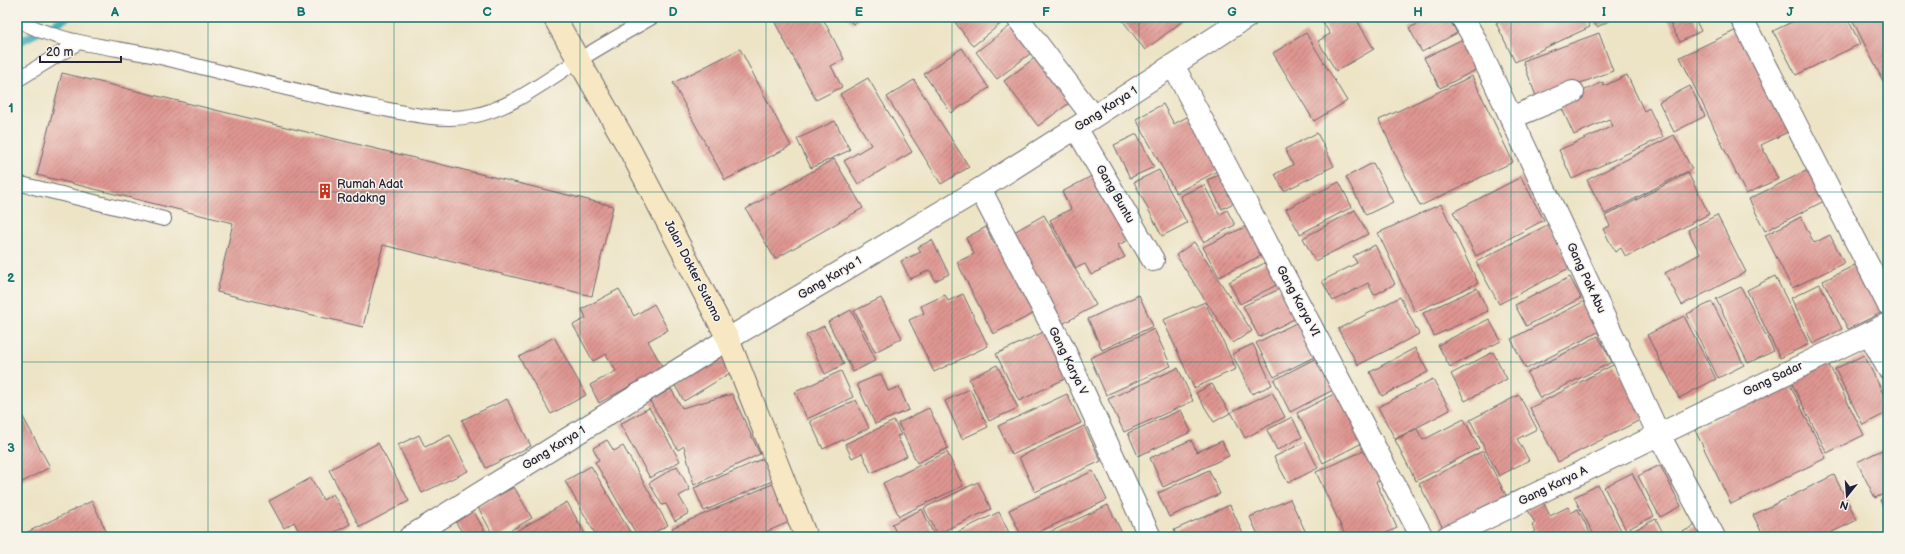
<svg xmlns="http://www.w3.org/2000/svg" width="1905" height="554" font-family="'Balsamiq Sans',sans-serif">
<defs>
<pattern id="building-hatch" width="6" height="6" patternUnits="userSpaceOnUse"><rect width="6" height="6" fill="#df9591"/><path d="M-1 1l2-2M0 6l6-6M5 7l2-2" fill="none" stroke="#b47978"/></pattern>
</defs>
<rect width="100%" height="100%" fill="#f7f3e8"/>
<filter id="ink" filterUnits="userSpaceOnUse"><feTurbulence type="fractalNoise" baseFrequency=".025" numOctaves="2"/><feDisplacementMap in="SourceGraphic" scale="8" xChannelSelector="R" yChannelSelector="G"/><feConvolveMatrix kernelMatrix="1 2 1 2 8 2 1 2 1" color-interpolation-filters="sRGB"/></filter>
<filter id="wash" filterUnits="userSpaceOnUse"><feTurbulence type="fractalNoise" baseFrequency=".012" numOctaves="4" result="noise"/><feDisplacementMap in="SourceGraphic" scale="16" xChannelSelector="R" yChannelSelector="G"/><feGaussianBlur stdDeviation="0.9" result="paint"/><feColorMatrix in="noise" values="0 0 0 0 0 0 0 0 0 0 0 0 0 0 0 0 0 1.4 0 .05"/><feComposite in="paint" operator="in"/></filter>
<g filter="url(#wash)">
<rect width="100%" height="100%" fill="#ede4c6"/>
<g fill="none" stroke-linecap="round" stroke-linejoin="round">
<!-- stream -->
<path stroke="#3dacb9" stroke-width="8" d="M 17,43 L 68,17"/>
</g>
<g id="blocks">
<!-- building -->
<path fill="url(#building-hatch)" d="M 772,17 L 822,17 L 844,59 L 831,66 L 842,87 L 816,100 Z
M 847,17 L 863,17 L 853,24 Z
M 951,17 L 1009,17 L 973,46 Z
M 1120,17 L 1188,17 L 1145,50 Z
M 1320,17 L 1355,17 L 1374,49 L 1336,71 L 1318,41 L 1330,34 Z
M 1420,17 L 1448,17 L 1457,33 L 1422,52 L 1409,28 L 1422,22 Z
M 1508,17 L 1585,17 L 1590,27 L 1515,62 L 1496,23 Z
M 1591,17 L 1617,17 L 1597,27 Z
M 1667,17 L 1694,17 L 1701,31 L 1680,42 Z
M 1802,17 L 1847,17 L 1860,44 L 1796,75 L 1773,31 Z
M 1851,17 L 1888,17 L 1888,91 Z
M 1014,23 L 1035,50 L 997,79 L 976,52 Z
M 1745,26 L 1794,129 L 1761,145 L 1778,179 L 1746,194 L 1680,57 Z
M 1306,33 L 1347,101 L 1314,121 L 1273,53 Z
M 1599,33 L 1613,71 L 1537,99 L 1523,61 Z
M 1463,39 L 1478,69 L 1440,88 L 1424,58 Z
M 962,48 L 989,88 L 951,113 L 924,74 Z
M 740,49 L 791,146 L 725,180 L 673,83 Z
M 1041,53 L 1076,98 L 1038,126 L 1004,81 Z
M 62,73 L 613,206 L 592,296 L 383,245 L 363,327 L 217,292 L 233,223 L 37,175 Z
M 1627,75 L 1644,111 L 1649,108 L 1663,137 L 1572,179 L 1559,150 L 1613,126 L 1609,119 L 1574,135 L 1559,102 L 1603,82 L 1604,86 Z
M 1472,76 L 1513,162 L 1420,206 L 1379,120 Z
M 868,78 L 912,152 L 858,184 L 844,161 L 871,145 L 840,94 Z
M 914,80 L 969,167 L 941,184 L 887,97 Z
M 1690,86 L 1705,116 L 1674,132 L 1659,102 Z
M 1163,104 L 1174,124 L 1196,112 L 1225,167 L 1176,193 L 1136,119 Z
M 835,121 L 850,150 L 811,168 L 797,139 Z
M 1317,133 L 1334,166 L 1284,191 L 1275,174 L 1293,165 L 1285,149 Z
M 1137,134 L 1154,167 L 1130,178 L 1114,145 Z
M 1674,135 L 1692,169 L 1605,214 L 1587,180 Z
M 834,159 L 863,208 L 775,259 L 746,209 Z
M 1373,163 L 1393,202 L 1366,215 L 1346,177 Z
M 1812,168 L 1828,199 L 1765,231 L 1749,199 Z
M 1159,170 L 1187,223 L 1162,236 L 1134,182 Z
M 1099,172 L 1135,237 L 1118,245 L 1125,257 L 1091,275 L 1085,264 L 1076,268 L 1050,220 L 1071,209 L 1062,192 Z
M 1226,172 L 1241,199 L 1222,209 L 1207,180 Z
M 1688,173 L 1709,214 L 1626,257 L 1621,248 L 1615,252 L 1603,229 L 1610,226 L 1605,216 Z
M 1521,177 L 1544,220 L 1476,256 L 1453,212 Z
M 1339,182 L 1352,207 L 1300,234 L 1286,209 Z
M 1204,185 L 1220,215 L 1227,210 L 1235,225 L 1203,242 L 1180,196 Z
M 1441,204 L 1478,283 L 1415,312 L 1378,233 Z
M 1355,210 L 1368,234 L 1315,261 L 1303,238 Z
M 1044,215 L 1096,305 L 1059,326 L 1007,236 Z
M 1717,215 L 1746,272 L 1682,305 L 1665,273 L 1700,254 L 1688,230 Z
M 1801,217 L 1814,243 L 1830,235 L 1844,263 L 1792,288 L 1765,235 Z
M 1253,223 L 1268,252 L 1219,277 L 1203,247 Z
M 1549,224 L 1571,267 L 1499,304 L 1476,262 Z
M 986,227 L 994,244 L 1003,240 L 1039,311 L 993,334 L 957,262 L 974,254 L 966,238 Z
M 932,240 L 949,274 L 935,281 L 930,270 L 910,279 L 901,261 L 921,252 L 918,247 Z
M 1194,242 L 1252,331 L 1233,343 L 1176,255 Z
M 1375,245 L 1395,284 L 1374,295 L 1368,283 L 1333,301 L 1322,281 L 1357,263 L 1353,256 Z
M 1888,255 L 1888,268 L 1883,258 Z
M 1272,259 L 1284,281 L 1240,304 L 1229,282 Z
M 1857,264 L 1881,313 L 1848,329 L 1823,281 Z
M 1775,276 L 1809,344 L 1780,358 L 1747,290 Z
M 1570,277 L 1581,298 L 1526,326 L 1515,305 Z
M 1820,284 L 1842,329 L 1813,344 L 1791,298 Z
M 1286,286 L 1302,315 L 1259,337 L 1243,306 Z
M 1741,287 L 1774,351 L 1748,363 L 1716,299 Z
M 1477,288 L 1488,311 L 1434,336 L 1423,313 Z
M 619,289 L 634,316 L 654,304 L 668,330 L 648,341 L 663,368 L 599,403 L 590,385 L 616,371 L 606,354 L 593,361 L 573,325 L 586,318 L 582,309 Z
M 963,294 L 988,346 L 934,372 L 909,320 L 924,313 L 921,306 L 945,295 L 948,301 Z
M 1139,295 L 1153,326 L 1102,350 L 1088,319 Z
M 1400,297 L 1419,334 L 1358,365 L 1338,329 Z
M 881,298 L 902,338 L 875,352 L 854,311 Z
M 1585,301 L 1600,331 L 1526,369 L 1511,339 Z
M 1205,302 L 1236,369 L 1194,388 L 1163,320 Z
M 1712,302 L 1744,365 L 1718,378 L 1687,314 Z
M 851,310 L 876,360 L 853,372 L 828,322 Z
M 1684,316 L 1716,379 L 1679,398 L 1647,335 Z
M 1304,319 L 1322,353 L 1274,377 L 1256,343 Z
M 1489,319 L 1501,341 L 1450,367 L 1438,345 Z
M 824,326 L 844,364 L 825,374 L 806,335 Z
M 1050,329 L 1073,375 L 1019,401 L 996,354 Z
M 1154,329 L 1171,366 L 1106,395 L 1090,358 Z
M 1598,336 L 1612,362 L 1540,398 L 1527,373 Z
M 554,337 L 586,395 L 551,414 L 519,357 Z
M 1253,344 L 1272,385 L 1252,394 L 1232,354 Z
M 1415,348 L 1428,372 L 1382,396 L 1370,372 Z
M 1493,352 L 1507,379 L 1465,401 L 1451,374 Z
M 725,353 L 735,370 L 684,401 L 674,384 Z
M 1322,355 L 1339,387 L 1290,412 L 1274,380 Z
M 1864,355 L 1888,403 L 1888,412 L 1863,425 L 1835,369 Z
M 1827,361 L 1864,435 L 1827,453 L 1790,380 Z
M 1615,364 L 1644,418 L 1558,462 L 1530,408 Z
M 997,365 L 1018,408 L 989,421 L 969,379 Z
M 1178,368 L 1193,401 L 1124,432 L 1108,399 Z
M 841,371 L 853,397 L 807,419 L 795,392 Z
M 881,374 L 888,391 L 899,387 L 909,410 L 875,424 L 857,384 Z
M 1433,379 L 1450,410 L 1395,439 L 1378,407 Z
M 1789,383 L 1826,458 L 1731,504 L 1695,430 Z
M 1212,384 L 1230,413 L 1214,422 L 1196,393 Z
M 671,389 L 682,408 L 732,394 L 760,454 L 694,485 L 684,446 L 678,450 L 650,401 Z
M 970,389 L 988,427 L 962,439 L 945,401 Z
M 1340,391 L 1366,441 L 1323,463 L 1297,413 Z
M 1272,392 L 1285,417 L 1245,438 L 1231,412 Z
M 1067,394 L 1081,423 L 1012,455 L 998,426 Z
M 1519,395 L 1537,429 L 1517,439 L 1529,460 L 1499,476 L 1470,420 Z
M 507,399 L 531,446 L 486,468 L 462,420 Z
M 856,400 L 869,428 L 823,449 L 810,421 Z
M 17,406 L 50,467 L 17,485 Z
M 649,408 L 680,461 L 650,478 L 620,424 Z
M 929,408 L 948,448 L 917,463 L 898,423 Z
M 1181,410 L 1191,432 L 1138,456 L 1128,433 Z
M 1292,417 L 1302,437 L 1277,450 L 1267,430 Z
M 1464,419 L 1479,448 L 1416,481 L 1395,440 L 1417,429 L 1423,440 Z
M 894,421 L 901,435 L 897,436 L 907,456 L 871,473 L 862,453 L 852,458 L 845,444 Z
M 1084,426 L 1101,461 L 1035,492 L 1019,457 Z
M 419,435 L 425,447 L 450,435 L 468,471 L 422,493 L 398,445 Z
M 607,440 L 614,451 L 623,446 L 668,525 L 646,537 L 638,537 L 595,462 L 599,460 L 593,448 Z
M 1191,440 L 1197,452 L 1222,441 L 1229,456 L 1163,487 L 1150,458 Z
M 1305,442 L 1318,468 L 1288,483 L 1274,457 Z
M 378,443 L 409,501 L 360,527 L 329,470 Z
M 1888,447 L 1888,492 L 1875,498 L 1857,462 Z
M 1368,449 L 1382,480 L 1376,482 L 1397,528 L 1378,537 L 1346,537 L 1316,472 Z
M 1483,451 L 1507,497 L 1444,530 L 1419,484 Z
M 947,452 L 963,486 L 899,516 L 883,483 Z
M 769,456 L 779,478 L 704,511 L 694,488 Z
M 1660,465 L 1681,506 L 1660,517 L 1638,476 Z
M 591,466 L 633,537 L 597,537 L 565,481 Z
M 677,466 L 690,490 L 679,496 L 689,513 L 675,521 L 666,504 L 662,505 L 649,483 Z
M 1209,470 L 1220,494 L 1169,517 L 1158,493 Z
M 1093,471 L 1107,500 L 1028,537 L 1022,537 L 1009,510 Z
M 1632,473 L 1654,516 L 1626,530 L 1604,487 Z
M 1834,475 L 1857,520 L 1822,537 L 1764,537 L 1753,515 Z
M 311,478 L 323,500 L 333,494 L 350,524 L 326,537 L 302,537 L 294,522 L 284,528 L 269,501 Z
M 777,482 L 794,520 L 754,537 L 676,537 L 672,528 Z
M 978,482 L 991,509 L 937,534 L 924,508 Z
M 1598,485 L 1622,532 L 1612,537 L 1595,537 L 1574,497 Z
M 514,487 L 532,518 L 499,537 L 494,537 L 478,507 Z
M 1888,496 L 1888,516 L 1880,500 Z
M 1290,499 L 1308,537 L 1259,537 L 1250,517 Z
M 92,501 L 108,535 L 105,537 L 17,537 Z
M 567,502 L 587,537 L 520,537 L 517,531 Z
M 1543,502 L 1550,516 L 1568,507 L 1571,513 L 1578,509 L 1592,537 L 1535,537 L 1532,533 L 1536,531 L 1532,525 L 1535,523 L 1528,510 Z
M 1108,505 L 1124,537 L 1039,537 Z
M 1230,505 L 1243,534 L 1237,537 L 1177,537 L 1174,530 Z
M 922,509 L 934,535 L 931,537 L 898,537 L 892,524 Z
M 473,510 L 488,537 L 465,537 L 455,521 Z
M 999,512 L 1011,537 L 947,537 Z
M 1656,519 L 1665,537 L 1621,537 Z
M 1696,525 L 1702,537 L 1673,537 Z"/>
</g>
</g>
<g filter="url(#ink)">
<use href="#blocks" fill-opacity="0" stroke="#69666c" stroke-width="1"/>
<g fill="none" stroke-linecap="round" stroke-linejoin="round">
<defs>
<path id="lane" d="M 17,19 C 60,45 112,46 160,57 C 231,74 302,94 374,107 C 405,113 440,122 472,116 C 511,109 546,80 579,60 C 603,45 628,31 652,17
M 17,80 L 79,42
M 17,183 L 164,219"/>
<path id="street" d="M 1017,17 L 1093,117
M 1462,17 L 1474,38 L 1659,435 L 1714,537
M 1741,17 L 1888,304
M 1173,65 L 1422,537
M 1511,118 L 1573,92
M 1076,128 L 1153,260
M 980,189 L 1061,343 L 1150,537
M 1869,333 L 1888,368
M 410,537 L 728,339 L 980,189 L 1093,117 L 1247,17
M 1447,537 L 1888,324"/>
<path id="secondary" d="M 554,17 L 631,152 L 728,339 L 806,537"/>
</defs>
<!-- lane casing -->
<use href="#lane" stroke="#69666c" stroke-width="16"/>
<!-- street casing -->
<use href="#street" stroke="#69666c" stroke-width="24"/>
<!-- secondary casing -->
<use href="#secondary" stroke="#69666c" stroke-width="24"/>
<!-- lane -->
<use href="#lane" stroke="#fff" stroke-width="14"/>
<!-- street -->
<use href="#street" stroke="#fff" stroke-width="22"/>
<!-- secondary -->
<use href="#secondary" stroke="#f7e8c3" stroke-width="22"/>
</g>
</g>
<!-- grid -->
<path fill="none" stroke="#0f766e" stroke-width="1" stroke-opacity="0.55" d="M 208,17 L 208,537M 394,17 L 394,537M 580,17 L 580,537M 766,17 L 766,537M 952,17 L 952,537M 1139,17 L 1139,537M 1325,17 L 1325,537M 1511,17 L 1511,537M 1697,17 L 1697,537M 17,192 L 1888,192M 17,362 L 1888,362"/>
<!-- icons -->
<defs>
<symbol id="building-bare" viewBox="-9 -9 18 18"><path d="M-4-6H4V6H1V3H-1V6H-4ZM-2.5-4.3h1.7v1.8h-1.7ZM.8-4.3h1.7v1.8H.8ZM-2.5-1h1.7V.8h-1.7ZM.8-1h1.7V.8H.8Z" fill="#c8321e" stroke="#f7f3e8" stroke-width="2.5" paint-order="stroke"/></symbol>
</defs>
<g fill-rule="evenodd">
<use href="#building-bare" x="314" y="180" width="22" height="22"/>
</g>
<g text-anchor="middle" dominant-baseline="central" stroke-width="3" stroke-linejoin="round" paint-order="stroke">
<!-- street labels -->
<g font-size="12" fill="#22223b" stroke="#f7f3e8">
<text transform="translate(1106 109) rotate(-33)">Gang Karya 1</text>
<text transform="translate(1115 194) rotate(60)">Gang Buntu</text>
<text transform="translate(693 271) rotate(63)">Jalan Dokter Sutomo</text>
<text transform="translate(830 278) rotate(-31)">Gang Karya 1</text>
<text transform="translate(1586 278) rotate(65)">Gang Pak Abu</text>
<text transform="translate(1298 301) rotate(62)">Gang Karya VI</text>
<text transform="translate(1068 361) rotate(64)">Gang Karya V</text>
<text transform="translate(1773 379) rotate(-26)">Gang Sadar</text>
<text transform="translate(554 448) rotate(-32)">Gang Karya 1</text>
<text transform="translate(1553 486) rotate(-26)">Gang Karya A</text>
</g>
<!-- poi labels -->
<g font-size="12" fill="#22223b" stroke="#f7f3e8" text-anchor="start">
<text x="337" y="184">Rumah Adat<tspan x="337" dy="14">Radakng</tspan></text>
</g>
</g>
<!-- margin -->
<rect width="1905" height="554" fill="none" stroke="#f7f3e8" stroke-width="44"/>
<!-- north arrow -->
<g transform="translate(1847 496) rotate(197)" stroke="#f7f3e8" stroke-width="3" paint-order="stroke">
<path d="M0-3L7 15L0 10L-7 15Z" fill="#22223b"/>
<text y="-6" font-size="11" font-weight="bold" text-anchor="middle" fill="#22223b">N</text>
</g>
<!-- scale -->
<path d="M40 56v6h81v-6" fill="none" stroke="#22223b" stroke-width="2"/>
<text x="46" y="56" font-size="12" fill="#22223b" stroke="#f7f3e8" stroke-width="3" paint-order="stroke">20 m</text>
<rect x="22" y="22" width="1861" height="510" fill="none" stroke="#0f766e" stroke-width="1.5"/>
<g font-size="13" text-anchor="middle" font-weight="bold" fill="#0f766e">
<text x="115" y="16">A</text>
<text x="301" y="16">B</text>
<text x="487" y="16">C</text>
<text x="673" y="16">D</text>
<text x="859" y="16">E</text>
<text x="1046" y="16">F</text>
<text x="1232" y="16">G</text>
<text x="1418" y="16">H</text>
<text x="1604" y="16">I</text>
<text x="1790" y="16">J</text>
<text x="11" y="112">1</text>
<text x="11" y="282">2</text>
<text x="11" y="452">3</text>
</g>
</svg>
